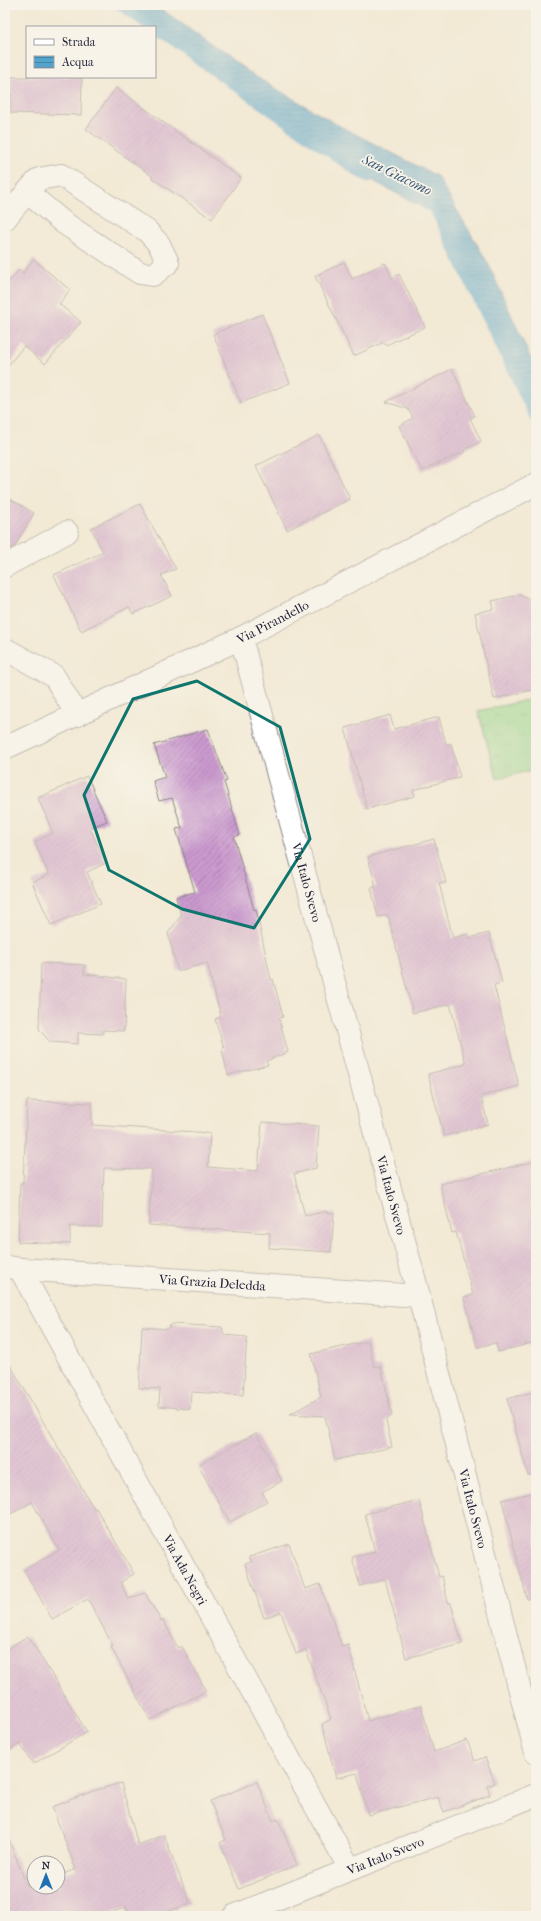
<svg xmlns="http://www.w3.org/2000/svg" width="541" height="1921" font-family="'IM FELL French Canon',serif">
<defs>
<pattern id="grass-tufts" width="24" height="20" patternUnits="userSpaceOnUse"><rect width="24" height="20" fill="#93d58d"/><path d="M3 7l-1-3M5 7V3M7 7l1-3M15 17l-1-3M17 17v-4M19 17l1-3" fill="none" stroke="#7eb77b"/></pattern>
<pattern id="water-rules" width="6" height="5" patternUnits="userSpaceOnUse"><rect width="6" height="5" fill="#53a4cd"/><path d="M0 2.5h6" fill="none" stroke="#4485a8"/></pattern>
<pattern id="building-hatch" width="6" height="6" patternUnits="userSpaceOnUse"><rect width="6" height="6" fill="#cb9acf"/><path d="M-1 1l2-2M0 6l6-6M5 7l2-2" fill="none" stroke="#a47da9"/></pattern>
</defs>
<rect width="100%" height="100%" fill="#f7f3e8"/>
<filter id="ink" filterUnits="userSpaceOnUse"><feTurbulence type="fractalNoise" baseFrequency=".025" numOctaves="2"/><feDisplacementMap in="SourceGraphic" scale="8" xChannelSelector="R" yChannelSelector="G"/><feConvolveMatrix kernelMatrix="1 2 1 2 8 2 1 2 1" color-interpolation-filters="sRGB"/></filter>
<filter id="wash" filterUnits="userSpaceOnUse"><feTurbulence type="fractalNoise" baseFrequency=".012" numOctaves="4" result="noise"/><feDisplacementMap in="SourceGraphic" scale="16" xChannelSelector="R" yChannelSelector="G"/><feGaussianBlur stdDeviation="0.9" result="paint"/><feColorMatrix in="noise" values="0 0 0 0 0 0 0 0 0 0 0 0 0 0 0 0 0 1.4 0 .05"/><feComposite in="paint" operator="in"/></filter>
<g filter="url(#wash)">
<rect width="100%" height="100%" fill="#f2ead5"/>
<!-- grass -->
<path fill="url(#grass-tufts)" stroke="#5a7c64" d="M 536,698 L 536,769 L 497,779 L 478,711 Z"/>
<!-- water -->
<path fill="url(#water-rules)" stroke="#3a6384" d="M 119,5 L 156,5 L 253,75 L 338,125 L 437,176 L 488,263 L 536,370 L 536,421 L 437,215 L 360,174 L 155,30 L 155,27 L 150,27 Z"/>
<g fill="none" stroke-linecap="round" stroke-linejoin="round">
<!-- stream -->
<path stroke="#53a4cd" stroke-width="9" d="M 119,5 L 150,27
M 155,30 L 360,174 L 369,178
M 430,207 L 434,209 L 536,421"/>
</g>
<g id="blocks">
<!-- building -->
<path fill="url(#building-hatch)" d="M 11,77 L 82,77 L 81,115 L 11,113 Z
M 116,88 L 241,178 L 212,219 L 152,178 L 152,176 L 86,129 Z
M 33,259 L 70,290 L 59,304 L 81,322 L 45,364 L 24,346 L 5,369 L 5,286 L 19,270 L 23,274 Z
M 344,262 L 352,279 L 385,263 L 392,278 L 399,274 L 425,327 L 386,345 L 384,342 L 354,356 L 315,276 Z
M 262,314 L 290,383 L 241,403 L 213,334 Z
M 452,369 L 475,416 L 470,418 L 481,441 L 464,450 L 464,452 L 422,471 L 399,426 L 413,418 L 408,409 L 386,402 Z
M 319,435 L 350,499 L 287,530 L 256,466 Z
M 5,496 L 34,513 L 14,547 L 5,552 Z
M 140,504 L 176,569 L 161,575 L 172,596 L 133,614 L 129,607 L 81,631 L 54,575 L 103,552 L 91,528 Z
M 519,595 L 530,599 L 536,628 L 536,689 L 494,699 L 475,613 L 494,609 L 492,601 Z
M 390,715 L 394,729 L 439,717 L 446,744 L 451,744 L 460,777 L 413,790 L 415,796 L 367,809 L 345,728 Z
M 208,729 L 227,781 L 224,782 L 240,835 L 234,837 L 254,910 L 256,909 L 271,980 L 273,979 L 283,1017 L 279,1018 L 288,1052 L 266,1061 L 268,1065 L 228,1075 L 222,1050 L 224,1048 L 215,1019 L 221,1017 L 207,963 L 178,971 L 168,933 L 181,916 L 176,897 L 195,892 L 176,829 L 182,828 L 172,798 L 159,801 L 153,781 L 165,777 L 154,745 Z
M 87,776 L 107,821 L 90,828 L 106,863 L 87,872 L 101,904 L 51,925 L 32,882 L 49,875 L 35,842 L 53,833 L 38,798 Z
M 434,839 L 446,883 L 439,883 L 453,938 L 468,934 L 469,938 L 489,933 L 502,983 L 494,985 L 519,1086 L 481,1096 L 488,1124 L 444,1136 L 428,1074 L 466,1064 L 450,1004 L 413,1013 L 388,915 L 378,917 L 371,888 L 376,887 L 368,857 Z
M 41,963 L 85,965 L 84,974 L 126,979 L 124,1031 L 103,1030 L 103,1034 L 78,1033 L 78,1044 L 50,1042 L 39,1029 Z
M 27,1101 L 92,1103 L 92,1125 L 210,1133 L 208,1167 L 258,1171 L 262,1122 L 319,1126 L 316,1168 L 294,1174 L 305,1216 L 328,1211 L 327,1213 L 334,1212 L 331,1252 L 269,1248 L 270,1233 L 149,1225 L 152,1169 L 104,1168 L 102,1227 L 70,1226 L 70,1244 L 18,1242 L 20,1183 L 23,1183 Z
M 536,1161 L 536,1342 L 498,1352 L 496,1343 L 477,1347 L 464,1297 L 473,1295 L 456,1232 L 452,1233 L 440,1184 Z
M 172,1324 L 222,1327 L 224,1335 L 247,1337 L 243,1395 L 191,1392 L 190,1409 L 159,1406 L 160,1389 L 139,1388 L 142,1327 L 167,1329 Z
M 368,1341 L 374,1366 L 381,1367 L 392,1415 L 386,1421 L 392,1447 L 335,1460 L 325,1416 L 290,1414 L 321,1397 L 311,1354 Z
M 5,1356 L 94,1509 L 96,1508 L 134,1574 L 121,1582 L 128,1599 L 145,1593 L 161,1621 L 163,1620 L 178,1648 L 182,1646 L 206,1691 L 150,1720 L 111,1647 L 113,1646 L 88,1599 L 52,1619 L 24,1570 L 59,1550 L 32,1502 L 5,1517 Z
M 536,1391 L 536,1474 L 528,1475 L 507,1399 Z
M 256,1433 L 282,1481 L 262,1492 L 267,1501 L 230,1522 L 198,1465 Z
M 536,1492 L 536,1598 L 527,1599 L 502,1500 Z
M 419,1500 L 439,1577 L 442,1576 L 448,1603 L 451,1603 L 462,1644 L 406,1658 L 385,1579 L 360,1586 L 352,1557 L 375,1552 L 365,1514 Z
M 289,1544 L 305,1589 L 320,1584 L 342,1647 L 348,1645 L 368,1721 L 421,1705 L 434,1752 L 467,1740 L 475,1761 L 485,1757 L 495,1783 L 487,1786 L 490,1795 L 444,1812 L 438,1797 L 368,1815 L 357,1773 L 336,1778 L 322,1724 L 331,1719 L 306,1650 L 296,1654 L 281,1612 L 264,1618 L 245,1564 L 252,1562 L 249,1557 Z
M 28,1636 L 87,1732 L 33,1764 L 20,1744 L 5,1752 L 5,1650 Z
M 257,1782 L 273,1821 L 278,1819 L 297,1865 L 239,1889 L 220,1843 L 226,1840 L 210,1801 Z
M 121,1783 L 138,1845 L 164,1835 L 190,1903 L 156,1916 L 129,1916 L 126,1907 L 104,1916 L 5,1916 L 5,1835 L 7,1835 L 28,1888 L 34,1886 L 34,1887 L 58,1887 L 58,1876 L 76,1869 L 52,1807 L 93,1791 Z"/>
</g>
</g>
<g filter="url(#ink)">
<use href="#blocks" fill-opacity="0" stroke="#8a8688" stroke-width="1"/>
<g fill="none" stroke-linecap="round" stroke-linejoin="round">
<defs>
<g id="minor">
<path d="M 61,175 L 147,231 L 159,244 L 168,263 L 153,275 L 140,273 L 64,223 L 27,192 L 39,179 Z"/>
<path d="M 5,219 L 27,192"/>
<path d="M 5,566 L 67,532"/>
<path id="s1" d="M 241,638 L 419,1296 L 536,1753"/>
<path d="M 5,649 L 54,676 L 77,715"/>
<path id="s2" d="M 5,748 L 241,638 L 536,484"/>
<path id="s3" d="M 8,1267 L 20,1269 L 419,1296"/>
<path id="s4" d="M 20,1269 L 350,1869"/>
<path id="s5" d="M 234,1916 L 536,1795"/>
</g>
</defs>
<!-- minor casing -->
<use href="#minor" stroke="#8a8688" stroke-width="24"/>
<!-- minor -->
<use href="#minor" stroke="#fff" stroke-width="22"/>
</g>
</g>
<!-- marked area -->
<path d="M0 0H541V1921H0ZM 197,681 L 280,727 L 310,839 L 254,928 L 182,909 L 109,870 L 84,795 L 133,699 Z" fill="#f2ead5" fill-opacity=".55" fill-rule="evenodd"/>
<path fill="none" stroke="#0f766e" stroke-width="3" stroke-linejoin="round" d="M 197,681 L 280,727 L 310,839 L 254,928 L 182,909 L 109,870 L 84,795 L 133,699 Z"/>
<g text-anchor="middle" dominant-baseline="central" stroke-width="3.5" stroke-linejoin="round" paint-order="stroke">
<!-- street labels -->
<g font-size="13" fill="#22223b" stroke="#f7f3e8">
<text stroke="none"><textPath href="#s2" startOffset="296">Via Pirandello</textPath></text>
<text stroke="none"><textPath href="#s1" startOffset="253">Via Italo Svevo</textPath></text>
<text stroke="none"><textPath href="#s1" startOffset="577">Via Italo Svevo</textPath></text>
<text stroke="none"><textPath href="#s3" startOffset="205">Via Grazia Deledda</textPath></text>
<text stroke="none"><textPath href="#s1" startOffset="901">Via Italo Svevo</textPath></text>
<text stroke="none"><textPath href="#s4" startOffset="343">Via Ada Negri</textPath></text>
<text stroke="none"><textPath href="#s5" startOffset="163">Via Italo Svevo</textPath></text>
</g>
<!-- water labels -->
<g font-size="14" font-style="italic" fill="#365675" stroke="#f7f3e8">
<text transform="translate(397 175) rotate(26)">San Giacomo</text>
</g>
</g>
<!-- margin -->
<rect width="541" height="1921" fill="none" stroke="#f7f3e8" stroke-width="20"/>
<!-- legend -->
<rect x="26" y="26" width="130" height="52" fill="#f7f3e8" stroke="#a29fa3"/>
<rect x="34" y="39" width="20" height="6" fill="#ffffff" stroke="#a29fa3"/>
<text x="62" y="46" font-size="12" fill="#22223b">Strada</text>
<rect x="34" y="56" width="20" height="12" fill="url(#water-rules)" stroke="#a29fa3"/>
<text x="62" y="66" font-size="12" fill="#22223b">Acqua</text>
<!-- north arrow -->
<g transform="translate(46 1875)"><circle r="19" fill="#f7f3e8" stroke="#a29fa3"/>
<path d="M0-3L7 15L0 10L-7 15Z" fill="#1f6fb2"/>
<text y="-6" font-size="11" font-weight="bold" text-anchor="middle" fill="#22223b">N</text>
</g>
</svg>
